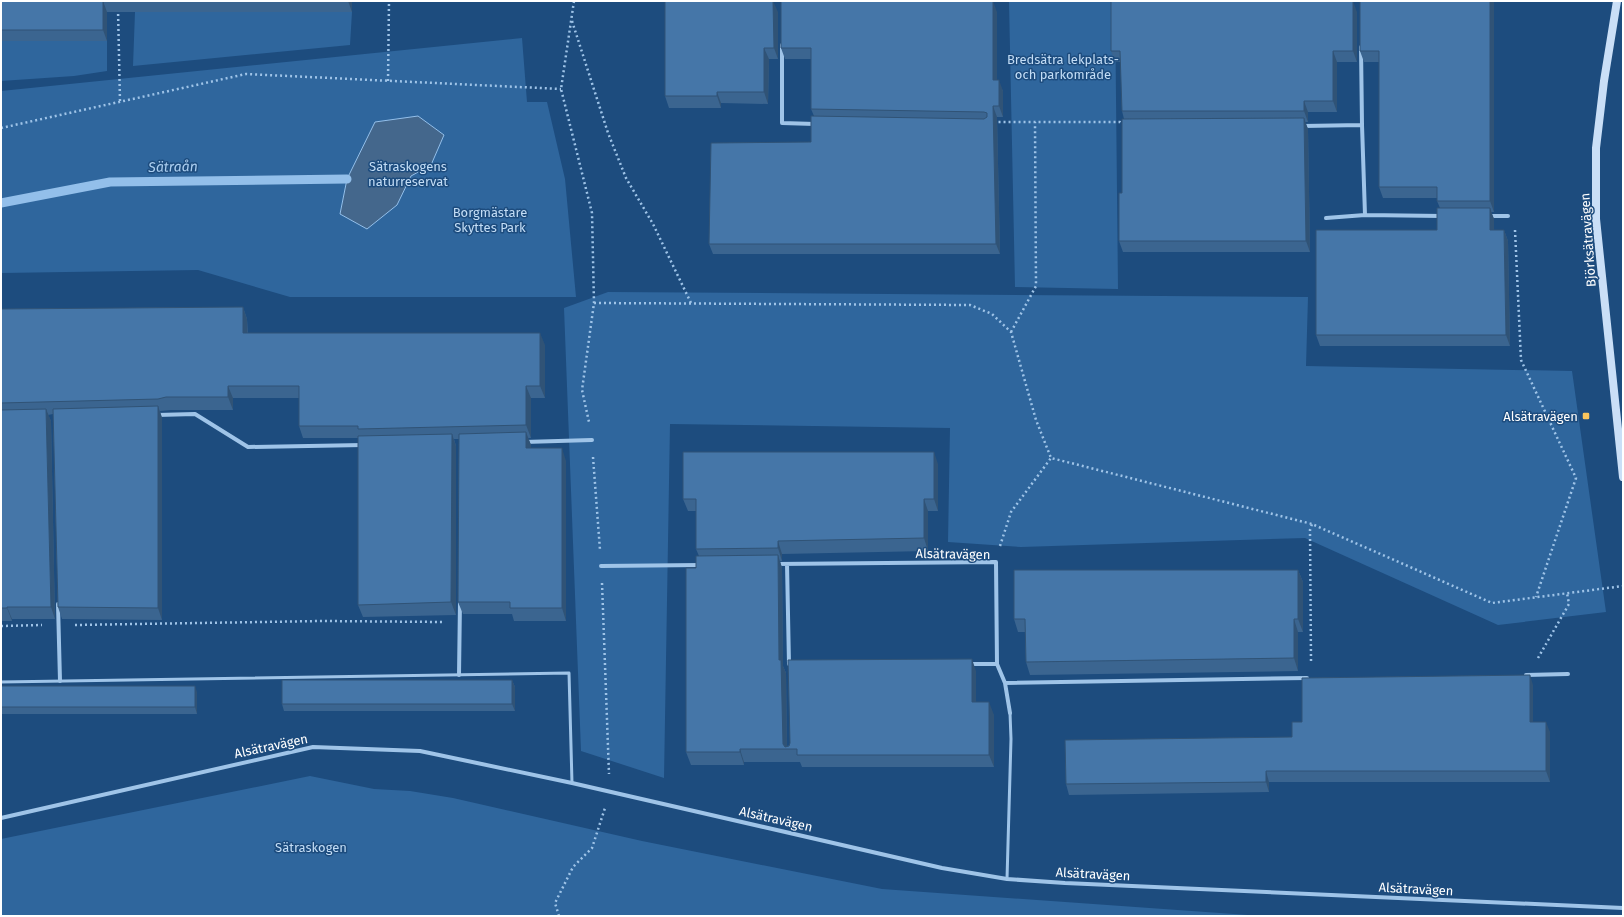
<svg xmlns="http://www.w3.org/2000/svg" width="1624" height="917" font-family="'Fira Sans',sans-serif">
<rect width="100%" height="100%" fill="#1d4c7e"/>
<!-- green -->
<path fill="#2f669d" d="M 1009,1 L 1115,1 L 1118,289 L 1015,287 Z
M 135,12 L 352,12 L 350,45 L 133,66 Z
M 522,38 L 527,102 L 547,102 L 565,179 L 576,297 L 290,297 L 198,270 L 1,273 L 1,91 Z
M 1,41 L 107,41 L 107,71 L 74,76 L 1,81 Z
M 608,292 L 1308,297 L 1306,366 L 1572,371 L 1606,612 L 1498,625 L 1305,538 L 1021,547 L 948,542 L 950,428 L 670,424 L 664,778 L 581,751 L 564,308 Z
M 310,776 L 374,789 L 410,791 L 453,798 L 642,841 L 882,889 L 1262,916 L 1,916 L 1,839 Z"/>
<!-- water -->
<path fill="#44678c" stroke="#93bfea" d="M 418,116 L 444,135 L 431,165 L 411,176 L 397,205 L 367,229 L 340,214 L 347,179 L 375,122 Z"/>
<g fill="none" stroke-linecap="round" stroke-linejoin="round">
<!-- stream -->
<path stroke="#93bfea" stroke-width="9" d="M 1,203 L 110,182 L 347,179"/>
<!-- path -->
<path stroke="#9fc4e8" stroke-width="2.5" stroke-dasharray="2 3" stroke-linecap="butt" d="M 574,1 L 561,89 L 592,213 L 594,303 L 582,390 L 589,422
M 118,9 L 120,102
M 572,21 L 608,133 L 626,178 L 653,224 L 691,303
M 388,81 L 389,1
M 994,124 L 998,122 L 1120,122 L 1124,125
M 1,128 L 246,74 L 561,89
M 1515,230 L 1521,360 L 1576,478 L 1536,597
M 594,303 L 970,305 L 992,314 L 1011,332 L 1036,420 L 1051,458 L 1312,524 L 1492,603 L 1623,586
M 1011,332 L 1036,286 L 1035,122
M 593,457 L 600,550
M 1000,546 L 1011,512 L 1051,458
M 602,583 L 609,774
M 75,625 L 322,621 L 442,622
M 1,626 L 42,625
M 1538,658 L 1569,604 L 1567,593
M 1311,661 L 1310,530 L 1312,524
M 559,916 L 555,903 L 573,867 L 592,848 L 605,808"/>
<!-- lane -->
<path stroke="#9fc4e8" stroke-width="3" d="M 1,682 L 569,673 L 572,783
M 1007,879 L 1011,739 L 1010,713"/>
<!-- street -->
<path stroke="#9fc4e8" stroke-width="4" d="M 782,45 L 782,123 L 815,124
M 1362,125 L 1365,215
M 1303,126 L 1362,125 L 1361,47
M 1487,216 L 1508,216
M 1326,218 L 1365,215 L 1442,216
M 157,415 L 195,414 L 248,447 L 363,445
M 524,442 L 592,440
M 776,564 L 996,562 L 997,664 L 1005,683 L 1010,713
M 787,564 L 789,664
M 601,566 L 701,565
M 58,604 L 60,681
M 969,664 L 997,664
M 459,675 L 460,601
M 1526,675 L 1568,674
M 1005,683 L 1307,678
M 1,818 L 313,747 L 420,751 L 572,783 L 942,868 L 1007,879 L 1065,883 L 1623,908"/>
<!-- secondary -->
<path stroke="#cadff7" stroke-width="8" d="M 1617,1 L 1604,81 L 1596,148 L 1596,219 L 1623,477"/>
</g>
<!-- wall -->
<path fill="#3b6590" d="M 1,1 L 352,1 L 352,12 L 107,12 L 107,41 L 1,41 Z
M 1494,1 L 1494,212 L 1491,212 L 1494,219 L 1494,230 L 1504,230 L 1508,241 L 1510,346 L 1320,346 L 1316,335 L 1437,230 L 1440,208 L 1437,201 L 1437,198 L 1383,198 L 1379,187 L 1379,62 L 1364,62 L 1360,51 L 1380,2 Z
M 778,12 L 778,59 L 769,59 L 768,104 L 721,103 L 721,108 L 669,108 L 665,96 Z
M 997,12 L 997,80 L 1003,91 L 1003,117 L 997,117 L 1000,254 L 713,254 L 709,244 L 811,142 L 814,116 L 811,109 L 811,59 L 785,59 L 781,48 Z
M 1357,12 L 1357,62 L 1337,62 L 1337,112 L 1308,112 L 1308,122 L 1305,122 L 1308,129 L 1310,252 L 1123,252 L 1119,241 L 1122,193 L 1124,119 L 1122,111 L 1121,62 L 1115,62 L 1111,51 Z
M 243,307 L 247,319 L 248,333 L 545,345 L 545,398 L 531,398 L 531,438 L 528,438 L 531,445 L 531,448 L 566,461 L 566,621 L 514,621 L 512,614 L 463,614 L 458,602 L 459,439 L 454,439 L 456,446 L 456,615 L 363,617 L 358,605 L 358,438 L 303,438 L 299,426 L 299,398 L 233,398 L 233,410 L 171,410 L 160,411 L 162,418 L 162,620 L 62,619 L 58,607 L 53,414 L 48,415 L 51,421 L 55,619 L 12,619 L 12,621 L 1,621 L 1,309 Z
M 938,464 L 938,511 L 928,511 L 928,551 L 782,554 L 782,561 L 780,561 L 782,568 L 783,666 L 786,673 L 787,746 L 976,671 L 976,702 L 994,715 L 994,767 L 802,767 L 800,762 L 744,762 L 744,765 L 691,765 L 686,752 L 696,568 L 699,556 L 696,549 L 696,511 L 688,511 L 683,499 Z
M 1298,570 L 1303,582 L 1303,632 L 1298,632 L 1298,671 L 1030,675 L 1026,662 L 1025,632 L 1018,632 L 1014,619 Z
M 512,680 L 515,687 L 515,711 L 284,711 L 282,704 Z
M 1533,685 L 1533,722 L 1550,732 L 1550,782 L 1269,782 L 1269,792 L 1069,795 L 1066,784 L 1292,737 L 1302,722 Z
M 1,686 L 197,692 L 197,714 L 1,714 Z"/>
<!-- shaded-wall -->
<path fill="#305376" d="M 103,1 L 107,12 L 107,41 L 103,30 Z
M 348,1 L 352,1 L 352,12 Z
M 773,1 L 778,12 L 778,59 L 774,48 Z
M 993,1 L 997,12 L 997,91 L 993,80 Z
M 1353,1 L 1357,12 L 1357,62 L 1353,51 Z
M 1490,1 L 1494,1 L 1494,212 L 1490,201 Z
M 764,48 L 769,59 L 768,104 L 764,92 Z
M 1333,51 L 1337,62 L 1337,112 L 1333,101 Z
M 999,80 L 1003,91 L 1003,117 L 999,106 Z
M 717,92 L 721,103 L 721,108 L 717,96 Z
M 1304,101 L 1308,112 L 1308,122 L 1304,111 Z
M 993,106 L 997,117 L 1000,254 L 996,244 Z
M 1304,118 L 1308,129 L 1310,252 L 1306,241 Z
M 1490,208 L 1494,219 L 1494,241 L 1490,230 Z
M 1504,230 L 1508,241 L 1510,346 L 1506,335 Z
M 243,307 L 247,319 L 248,345 L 243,333 Z
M 540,333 L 545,345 L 545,398 L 540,386 Z
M 228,386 L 233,398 L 233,410 L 228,397 Z
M 526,386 L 531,398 L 531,438 L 526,425 Z
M 158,406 L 162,418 L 162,620 L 158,608 Z
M 46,409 L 51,421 L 55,619 L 51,607 Z
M 526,432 L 531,445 L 531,461 L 526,448 Z
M 452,434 L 456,446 L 456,615 L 451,602 Z
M 562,448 L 566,461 L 566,621 L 562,608 Z
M 934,452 L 938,464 L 938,511 L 934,499 Z
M 924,499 L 928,511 L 928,551 L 924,538 Z
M 778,541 L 782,554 L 782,561 L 778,548 Z
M 778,555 L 782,568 L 783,666 L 786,673 L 787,749 L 783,744 L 779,660 Z
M 1298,570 L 1303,582 L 1303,632 L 1298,619 Z
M 7,607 L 12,619 L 12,621 L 7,608 Z
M 1294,619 L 1298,632 L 1298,671 L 1294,658 Z
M 972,659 L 976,671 L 976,715 L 972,702 Z
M 1530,675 L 1533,685 L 1533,732 L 1530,722 Z
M 512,680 L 515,687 L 515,711 L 512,704 Z
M 195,686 L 197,692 L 197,714 L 195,707 Z
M 989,702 L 994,715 L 994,767 L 989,755 Z
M 1546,722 L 1550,732 L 1550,782 L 1546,771 Z
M 740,749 L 744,762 L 744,765 L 740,752 Z
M 1266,771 L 1269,782 L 1269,792 L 1266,782 Z"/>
<!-- building -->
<path fill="#4576a8" stroke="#305376" d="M 1,1 L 348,1 L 103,1 L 103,30 L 1,30 Z
M 665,1 L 773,1 L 774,48 L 764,48 L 764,92 L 717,92 L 717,96 L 665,96 Z
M 781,1 L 993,1 L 993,80 L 999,80 L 999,106 L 993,106 L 996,244 L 709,244 L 711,143 L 811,142 L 811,116 L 984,119 L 987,117 L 987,113 L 984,112 L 811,109 L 811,48 L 781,48 Z
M 1111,1 L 1353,1 L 1353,51 L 1333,51 L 1333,101 L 1304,101 L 1304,111 L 1122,111 L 1120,51 L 1111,51 Z
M 1360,1 L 1490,1 L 1490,201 L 1437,201 L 1437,187 L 1379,187 L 1379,51 L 1360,51 Z
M 1304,118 L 1306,241 L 1119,241 L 1119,193 L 1122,193 L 1122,119 Z
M 1437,208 L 1490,208 L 1490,230 L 1504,230 L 1506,335 L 1316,335 L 1316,230 L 1437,230 Z
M 243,307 L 243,333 L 540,333 L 540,386 L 526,386 L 526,425 L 358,429 L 358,426 L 299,426 L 299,386 L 228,386 L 228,397 L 166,397 L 158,399 L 1,403 L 1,309 Z
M 158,406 L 158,608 L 58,607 L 53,409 Z
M 46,409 L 51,607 L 7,607 L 7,608 L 1,608 L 1,410 Z
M 526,432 L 526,448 L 562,448 L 562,608 L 510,608 L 510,602 L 458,602 L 459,434 Z
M 452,434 L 451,602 L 358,605 L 358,436 Z
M 683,452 L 934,452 L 934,499 L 924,499 L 924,538 L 778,541 L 778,548 L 696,549 L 696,499 L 683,499 Z
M 778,555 L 779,660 L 781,660 L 783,744 L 785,747 L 789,746 L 790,743 L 788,660 L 972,659 L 972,702 L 989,702 L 989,755 L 797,755 L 797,749 L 740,749 L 740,752 L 686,752 L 686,568 L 696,568 L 696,556 Z
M 1014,570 L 1298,570 L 1298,619 L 1294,619 L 1294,658 L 1026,662 L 1025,619 L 1014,619 Z
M 1530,675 L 1530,722 L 1546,722 L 1546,771 L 1266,771 L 1266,782 L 1066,784 L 1065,740 L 1292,737 L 1292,722 L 1302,722 L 1302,678 Z
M 282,680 L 512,680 L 512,704 L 282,704 Z
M 1,686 L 195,686 L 195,707 L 1,707 Z"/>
<!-- markers -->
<rect fill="#f9c55d" stroke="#1d4c7e" stroke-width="1.5" x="1582" y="412" width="8" height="8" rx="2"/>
<g text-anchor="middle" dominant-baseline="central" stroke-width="3" stroke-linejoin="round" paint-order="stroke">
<!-- park labels -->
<g font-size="13" fill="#c3ddf6" stroke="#1d4c7e">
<text x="1063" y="59">Bredsätra lekplats-<tspan x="1063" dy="15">och parkområde</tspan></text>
<text x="408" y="166">Sätraskogens<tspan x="408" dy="15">naturreservat</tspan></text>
<text x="490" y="212">Borgmästare<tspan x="490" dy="15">Skyttes Park</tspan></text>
<text x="311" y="847">Sätraskogen</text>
</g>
<!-- street labels -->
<g font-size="13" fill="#fff" stroke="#1d4c7e">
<text transform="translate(1588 240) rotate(-94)">Björksätravägen</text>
<text transform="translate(953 554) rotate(1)">Alsätravägen</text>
<text transform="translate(271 746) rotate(-12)">Alsätravägen</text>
<text transform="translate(776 819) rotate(13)">Alsätravägen</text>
<text transform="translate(1093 874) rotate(3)">Alsätravägen</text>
<text transform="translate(1416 889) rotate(3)">Alsätravägen</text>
</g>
<!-- poi labels -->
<g font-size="13" fill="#fff" stroke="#1d4c7e" text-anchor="end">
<text x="1578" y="416">Alsätravägen</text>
</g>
<!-- water labels -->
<g font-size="14" font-style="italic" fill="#abcef0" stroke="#1d4c7e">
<text transform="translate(173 167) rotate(-1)">Sätraån</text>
</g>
</g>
<!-- border -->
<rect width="1624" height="917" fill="none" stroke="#ffffff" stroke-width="4"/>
</svg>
